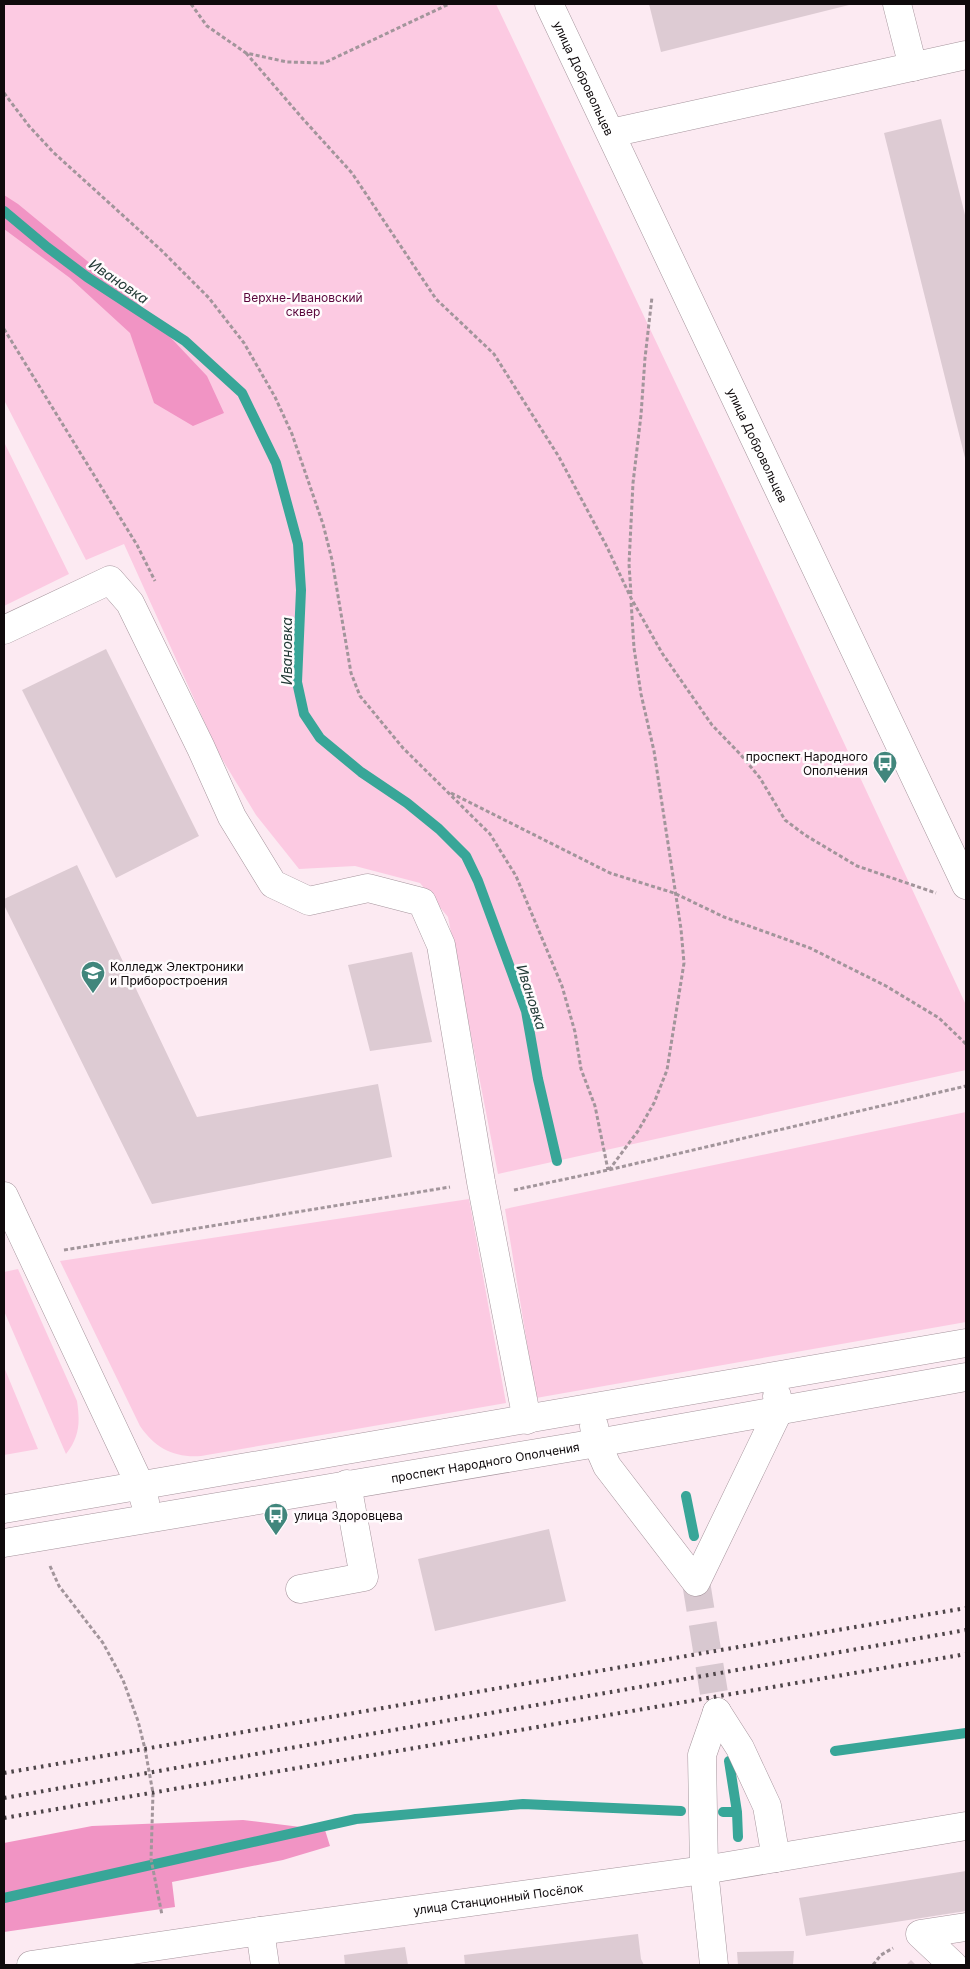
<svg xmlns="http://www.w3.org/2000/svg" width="970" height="1969" font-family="Inter,sans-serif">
<rect width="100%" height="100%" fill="#fceaf2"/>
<!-- green -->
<path fill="#fccae2" d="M 4,4 L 496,4 L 723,483 L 966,1005 L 966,1070 L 498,1174 L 448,917 L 420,883 L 355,866 L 299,869 L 256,815 L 219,754 L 124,544 L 86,560 L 4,400 Z
M 4,442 L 69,574 L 4,606 Z
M 966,1112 L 966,1322 L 536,1398 L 505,1209 Z
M 469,1199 L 506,1403 L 201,1456 C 174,1458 155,1448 140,1426 L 60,1261 Z
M 18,1269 L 77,1401 C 80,1422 80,1436 66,1454 L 4,1311 L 4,1272 Z
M 4,1367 L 38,1449 L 4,1455 Z"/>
<!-- forest -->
<path fill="#f194c4" d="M 4,195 L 18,204 L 137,302 L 207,376 L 224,413 L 193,426 L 154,403 L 130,333 L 70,278 L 4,229 Z
M 243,1820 L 325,1830 L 330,1846 L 283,1860 L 172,1882 L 175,1907 L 4,1932 L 4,1843 L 92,1826 Z"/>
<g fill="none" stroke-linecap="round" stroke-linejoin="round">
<!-- stream -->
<path stroke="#38a698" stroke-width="10" d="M 4,211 L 47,247 L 87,277 L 185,341 L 242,393 L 276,463 L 298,544 L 301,590 L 297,682 L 304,714 L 320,738 L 361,772 L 407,803 L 439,829 L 466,856 L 478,881 L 526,1011 L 538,1079 L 557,1161
M 686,1496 L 694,1536
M 835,1751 L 966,1733
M 729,1761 L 737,1812 L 738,1837
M 723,1812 L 737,1812
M 4,1898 L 356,1819 L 523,1804 L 681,1811"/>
</g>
<!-- building -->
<path fill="#ddcbd3" d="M 649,4 L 853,4 L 661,52 Z
M 941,119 L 966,219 L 966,462 L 884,133 Z
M 106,649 L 199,836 L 116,878 L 22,690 Z
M 77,865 L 197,1117 L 378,1084 L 392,1157 L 152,1204 L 4,905 L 4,899 Z
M 412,952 L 432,1042 L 370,1051 L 348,965 Z
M 549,1529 L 566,1601 L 435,1631 L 418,1559 Z
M 966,1871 L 966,1911 L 806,1936 L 799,1898 Z
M 638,1934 L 641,1959 L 644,1965 L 465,1965 L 464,1955 Z
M 405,1947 L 408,1965 L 345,1965 L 344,1955 Z
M 794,1951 L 793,1965 L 738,1965 L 737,1952 Z
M 911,1960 L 916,1965 L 906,1965 Z"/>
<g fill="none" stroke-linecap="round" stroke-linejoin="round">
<!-- minor-tunnel -->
<path stroke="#d8c8d0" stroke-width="28" stroke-dasharray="28 14" stroke-linecap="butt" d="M 696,1582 L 717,1712"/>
<defs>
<g id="minor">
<path id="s1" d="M 549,4 L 966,885"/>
<path d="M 897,4 L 913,67"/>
<path d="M 611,133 L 966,55"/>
<path d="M 4,630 L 110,580 L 130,603 L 201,748 L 232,817 L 273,884 L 309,901 L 368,888 L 422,902 L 441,945 L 481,1182 L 527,1420"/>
<path d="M 4,1196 L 140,1485 L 145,1502"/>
<path d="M 594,1426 L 597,1443 L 607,1466 L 696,1582 L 779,1410 L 777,1396"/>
<path d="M 4,1509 L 966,1343"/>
<path id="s2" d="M 4,1543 L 597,1443 L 966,1377"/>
<path d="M 300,1589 L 364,1577 L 347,1484"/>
<path d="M 717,1712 L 740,1748 L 767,1806 L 776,1858"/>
<path d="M 260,1931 L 265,1965"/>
<path id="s3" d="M 31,1965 L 260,1931 L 704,1870 L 966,1826"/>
<path d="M 714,1965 L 704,1870 L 702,1755 L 717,1712"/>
<path d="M 953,1965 L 920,1934 L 966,1927"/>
</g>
</defs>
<!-- minor casing -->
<use href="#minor" stroke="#a6959d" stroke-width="29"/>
<!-- path -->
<path stroke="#a2959b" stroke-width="3" stroke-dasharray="4 2.5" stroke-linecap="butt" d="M 191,4 L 207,26 L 246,53 L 287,62 L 324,63 L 449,4
M 246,53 L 303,119 L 352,173 L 436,299 L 494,354 L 559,457 L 607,547 L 631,598 L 662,653 L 712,725 L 741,755 L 760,778 L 785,820 L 805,835 L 857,866 L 936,893
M 4,93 L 29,126 L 53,152 L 161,250 L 209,298 L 244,343 L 275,397 L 292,434 L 323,524 L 332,560 L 351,673 L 360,696 L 403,748 L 490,834 L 516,876 L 562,986 L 575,1032 L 581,1069 L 595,1106 L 608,1170
M 4,329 L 137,545 L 155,581
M 631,594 L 629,564 L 633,483 L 641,415 L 645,358 L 652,297
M 451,793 L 610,873 L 674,893 L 724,917 L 810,948 L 886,986 L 939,1018 L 966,1044
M 609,1170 L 638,1131 L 654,1103 L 667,1070 L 684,963 L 681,929 L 654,751 L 641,694 L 634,648 L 631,601
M 514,1190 L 608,1170 L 966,1086
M 64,1250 L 450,1187
M 50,1566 L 59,1586 L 103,1643 L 123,1680 L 138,1721 L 145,1749 L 153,1793 L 151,1859 L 162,1915
M 873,1965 L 881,1955 L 893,1948"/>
<!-- minor -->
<use href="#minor" stroke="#fff" stroke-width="28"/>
<!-- rail -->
<path stroke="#4e4549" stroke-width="4" stroke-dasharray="2.5 5" stroke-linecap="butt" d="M 4,1773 L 966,1608
M 4,1798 L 966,1630
M 4,1818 L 966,1654"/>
</g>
<!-- icons -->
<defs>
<symbol id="bus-pin" viewBox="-11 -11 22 30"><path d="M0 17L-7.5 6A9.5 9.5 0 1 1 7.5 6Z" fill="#41867c" stroke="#fffbfd"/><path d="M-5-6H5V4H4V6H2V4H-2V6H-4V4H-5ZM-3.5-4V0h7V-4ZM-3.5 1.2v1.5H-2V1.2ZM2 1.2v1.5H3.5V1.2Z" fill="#fff"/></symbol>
<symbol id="university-pin" viewBox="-11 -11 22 30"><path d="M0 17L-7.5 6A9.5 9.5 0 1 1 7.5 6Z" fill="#41867c" stroke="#fffbfd"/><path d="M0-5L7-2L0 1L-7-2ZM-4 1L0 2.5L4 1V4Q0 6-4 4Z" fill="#fff"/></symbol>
</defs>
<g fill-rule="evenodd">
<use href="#bus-pin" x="871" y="749" width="28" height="38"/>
<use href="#university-pin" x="79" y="959" width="28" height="38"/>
<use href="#bus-pin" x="262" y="1501" width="28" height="38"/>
</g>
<g text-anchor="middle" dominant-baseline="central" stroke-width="5" stroke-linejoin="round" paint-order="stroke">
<!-- street labels -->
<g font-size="12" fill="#0f0a0c" stroke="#fffbfd">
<text stroke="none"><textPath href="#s1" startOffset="82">улица Добровольцев</textPath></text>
<text stroke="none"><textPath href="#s1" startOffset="488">улица Добровольцев</textPath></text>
<text stroke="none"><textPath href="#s2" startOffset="488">проспект Народного Ополчения</textPath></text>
<text stroke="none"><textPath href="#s3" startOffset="472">улица Станционный Посёлок</textPath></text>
</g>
<!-- park labels -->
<g font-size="12" fill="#59053b" stroke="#fffbfd">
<text x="303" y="297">Верхне-Ивановский<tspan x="303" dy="14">сквер</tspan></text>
</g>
<!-- poi labels -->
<g font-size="12" fill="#0f0a0c" stroke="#fffbfd" text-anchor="start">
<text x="868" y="756" text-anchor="end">проспект Народного<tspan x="868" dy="14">Ополчения</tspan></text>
<text x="110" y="966">Колледж Электроники<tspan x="110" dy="14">и Приборостроения</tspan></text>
<text x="294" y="1515">улица Здоровцева</text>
</g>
<!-- water labels -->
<g font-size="14" font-style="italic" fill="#233b37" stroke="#fffbfd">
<text transform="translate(119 281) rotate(34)">Ивановка</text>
<text transform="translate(286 651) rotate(-90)">Ивановка</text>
<text transform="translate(532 997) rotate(72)">Ивановка</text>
</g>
</g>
<!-- border -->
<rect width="970" height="1969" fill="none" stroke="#0f0a0c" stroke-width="10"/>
</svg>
